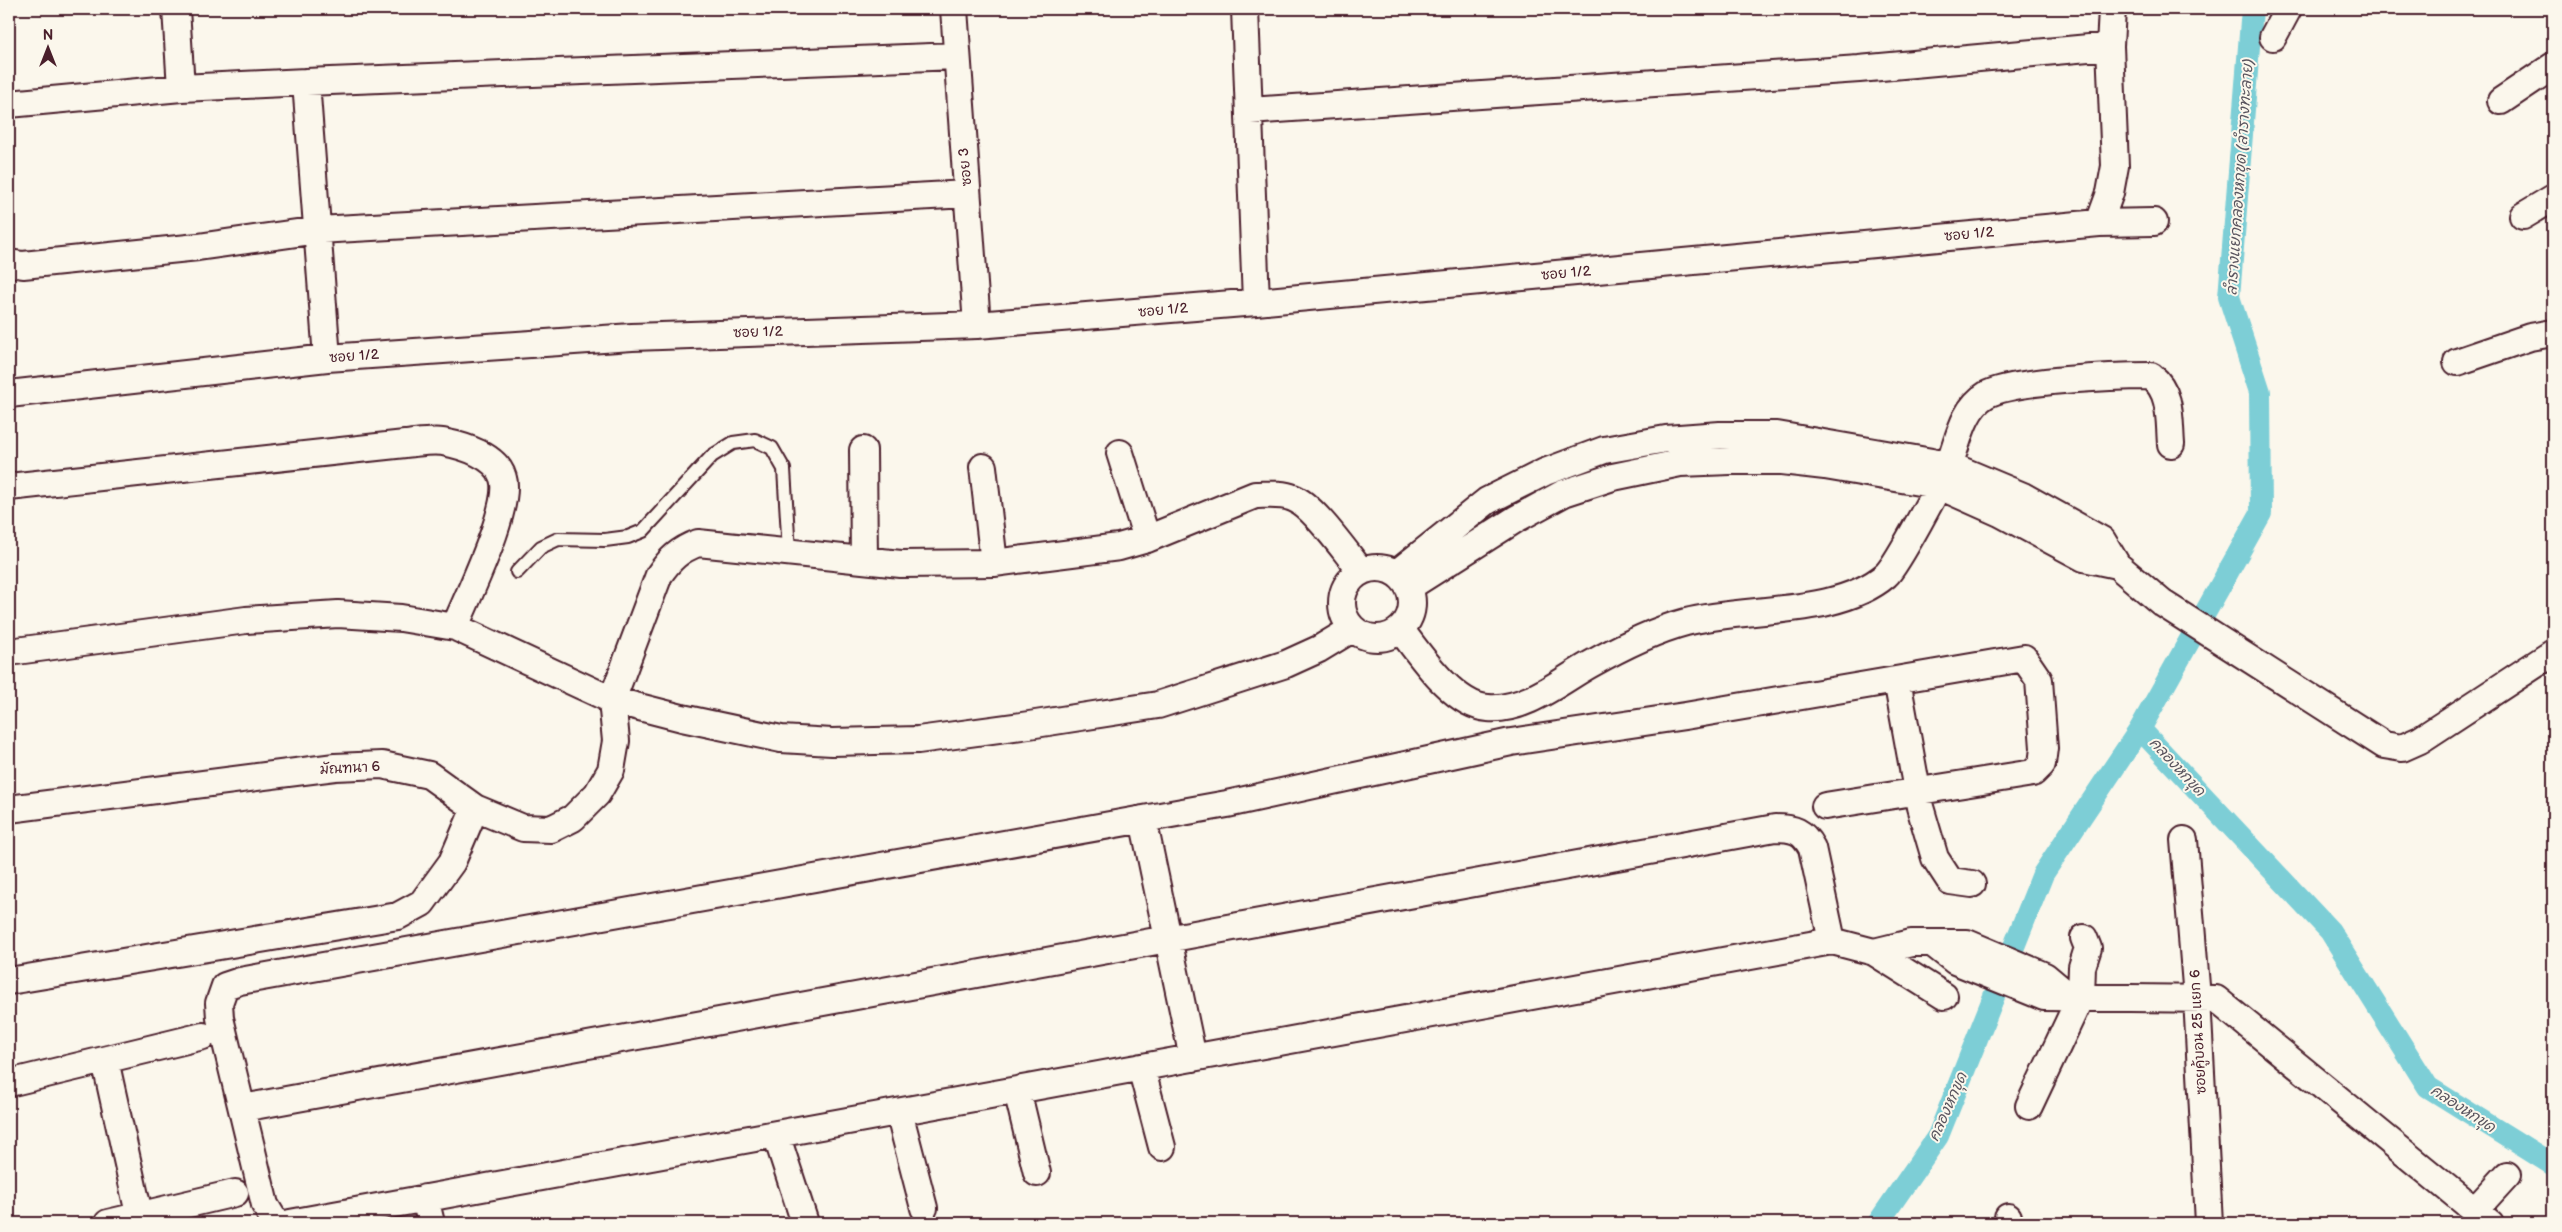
<svg xmlns="http://www.w3.org/2000/svg" width="2562" height="1232" font-family="'Balsamiq Sans','Playpen Sans Thai',sans-serif">
<rect width="100%" height="100%" fill="#fbf7ec"/>
<filter id="ink" filterUnits="userSpaceOnUse"><feTurbulence type="fractalNoise" baseFrequency=".02" numOctaves="2"/><feDisplacementMap in="SourceGraphic" scale="10" xChannelSelector="R" yChannelSelector="G"/><feConvolveMatrix kernelMatrix="1 2 1 2 8 2 1 2 1" color-interpolation-filters="sRGB"/></filter>
<g filter="url(#ink)">
<g fill="none" stroke-linecap="round" stroke-linejoin="round">
<!-- canal -->
<path stroke="#7dced6" stroke-width="22" d="M 2140,729 L 2261,513 L 2260,392 L 2229,297 L 2252,9
M 1878,1223 L 1938,1136 L 2043,874 L 2140,729 L 2330,931 L 2428,1087 L 2553,1165"/>
<defs>
<path id="service" d="M 517,572 L 541,547 L 558,539 L 605,540 L 628,537 L 643,531 L 712,456 L 733,443 L 755,440 L 772,448 L 784,469 L 789,552"/>
<path id="minor" d="M 176,9 L 181,88
M 954,9 L 977,325
M 1245,9 L 1256,302
M 2273,37 L 2288,9
M 306,82 L 327,358
M 2501,101 L 2553,66
M 9,104 L 181,88 L 306,82 L 956,56
M 1250,111 L 1859,69 L 2110,46
M 2523,216 L 2553,198
M 2099,223 L 2154,222
M 9,263 L 23,265 L 198,247 L 318,230 L 967,194
M 2457,362 L 2530,337 L 2553,333
M 9,394 L 327,358 L 632,337 L 977,325 L 1256,302 L 2099,223 L 2110,193 L 2115,166 L 2110,46 L 2112,9
M 863,450 L 864,560
M 1120,453 L 1147,539
M 983,467 L 994,563
M 9,487 L 405,444 C 417,443 432,440 443,442 C 464,446 497,456 503,478 C 512,507 467,597 455,627
M1342 603a35 35 0 1 1 70 0a35 35 0 1 1-70 0Z
M 1397,573 L 1487,501 L 1545,472 L 1604,450 L 1666,439 L 1720,435 L 1777,435 L 1829,444 L 1949,465 L 2023,496 L 2102,540 L 2117,565 L 2162,603 L 2384,745 L 2402,748 L 2420,740 L 2553,653
M 1409,587 L 1516,519 L 1564,493 L 1613,477 L 1680,463 L 1730,461 L 1782,461 L 1825,466 L 1937,485 L 2000,513 L 2084,558 L 2117,565
M 1401,630 C 1420,655 1454,706 1488,708 C 1525,711 1559,682 1589,665 C 1619,648 1652,631 1686,622 C 1747,606 1837,617 1886,575 C 1897,565 1943,479 1950,462 C 1959,439 1963,409 1986,395 C 2012,380 2118,376 2151,376 C 2172,392 2169,420 2171,444
M 9,652 L 246,620 L 338,614 L 401,618 L 455,627 L 612,700 L 682,718 L 781,739 L 832,742 L 918,740 L 1029,725 L 1158,705 L 1286,664 L 1319,649 L 1352,629
M 1897,680 L 1920,807 L 1935,858 L 1950,881 L 1972,884
M 9,809 L 335,767 L 382,765 L 429,775 L 475,808 L 523,828 L 551,829 L 573,818 L 597,794 L 611,770 L 616,741 L 612,700 L 659,575 C 670,559 679,550 698,543 L 901,564 L 994,563 L 1119,547 L 1147,539 L 1255,495 C 1266,495 1282,493 1293,498 C 1313,505 1347,554 1361,571
M 1143,819 L 1193,1058
M 2184,840 L 2197,998 L 2209,1223
M 1932,943 L 1967,943 L 2045,976 L 2070,997
M 1874,952 L 1944,996
M 9,981 L 398,916 L 422,903 L 452,862 L 475,808
M 105,1060 L 141,1223
M 1141,1067 L 1162,1147
M 9,1083 L 203,1036
M 1017,1090 L 1037,1173
M 2029,1106 L 2081,996 L 2082,967 L 2088,948 L 2084,938
M 243,1108 L 1775,828 C 1794,828 1803,831 1812,848 L 1832,941
M 899,1112 L 924,1208
M 776,1134 L 805,1223
M 425,1198 L 431,1223
M 2475,1210 L 2507,1175
M 2008,1217 L 2009,1223
M 108,1223 L 235,1193
M 280,1223 L 274,1220 L 265,1205 L 220,1018 L 219,1003 L 225,986 L 240,981 L 1227,804 L 1511,742 L 1685,716 L 2024,658 L 2039,680 L 2044,748 L 2042,764 L 2033,773 L 1825,806
M 290,1223 L 1832,941 L 1874,952 L 1911,943 L 1932,943 L 1955,961 L 2044,997 L 2216,999 L 2490,1223"/>
</defs>
<!-- service casing -->
<use href="#service" stroke="#4a1f2b" stroke-width="16"/>
<!-- minor casing -->
<use href="#minor" stroke="#4a1f2b" stroke-width="30"/>
<!-- service -->
<use href="#service" stroke="#fbf7ec" stroke-width="12"/>
<!-- minor -->
<use href="#minor" stroke="#fbf7ec" stroke-width="26"/>
</g>
</g>
<g text-anchor="middle" dominant-baseline="central" stroke-width="4" stroke-linejoin="round" paint-order="stroke">
<!-- street labels -->
<g font-size="14" fill="#4a1f2b" stroke="#fbf7ec">
<text transform="translate(965 167) rotate(-95)">ซอย 3</text>
<text transform="translate(1969 234) rotate(-5)">ซอย 1/2</text>
<text transform="translate(1566 273) rotate(-5)">ซอย 1/2</text>
<text transform="translate(1163 310) rotate(-5)">ซอย 1/2</text>
<text transform="translate(758 332) rotate(-2)">ซอย 1/2</text>
<text transform="translate(354 356) rotate(-4)">ซอย 1/2</text>
<text transform="translate(350 768) rotate(-3)">มัณฑนา 6</text>
<text transform="translate(2198 1032) rotate(-93)">ซอยคู้บอน 25 แยก 6</text>
</g>
<!-- water labels -->
<g font-size="15" font-style="italic" fill="#59545e" stroke="#fbf7ec">
<text transform="translate(2240 177) rotate(-86)">ลำรางแยกคลองหกขุด (ลำรางทะลาย)</text>
<text transform="translate(2177 767) rotate(47)">คลองหกขุด</text>
<text transform="translate(1948 1107) rotate(-66)">คลองหกขุด</text>
<text transform="translate(2463 1109) rotate(33)">คลองหกขุด</text>
</g>
</g>
<!-- margin -->
<rect width="2562" height="1232" fill="none" stroke="#fbf7ec" stroke-width="30"/>
<rect x="15" y="15" width="2532" height="1202" fill="none" stroke="#4a1f2b" stroke-width="2" filter="url(#ink)"/>
<!-- north arrow -->
<g transform="translate(48 48)" stroke="#fbf7ec" stroke-width="4" paint-order="stroke">
<path d="M0-4L9 19L0 12L-9 19Z" fill="#4a1f2b"/>
<text y="-8" font-size="14" font-weight="bold" text-anchor="middle" fill="#4a1f2b">N</text>
</g>
</svg>
